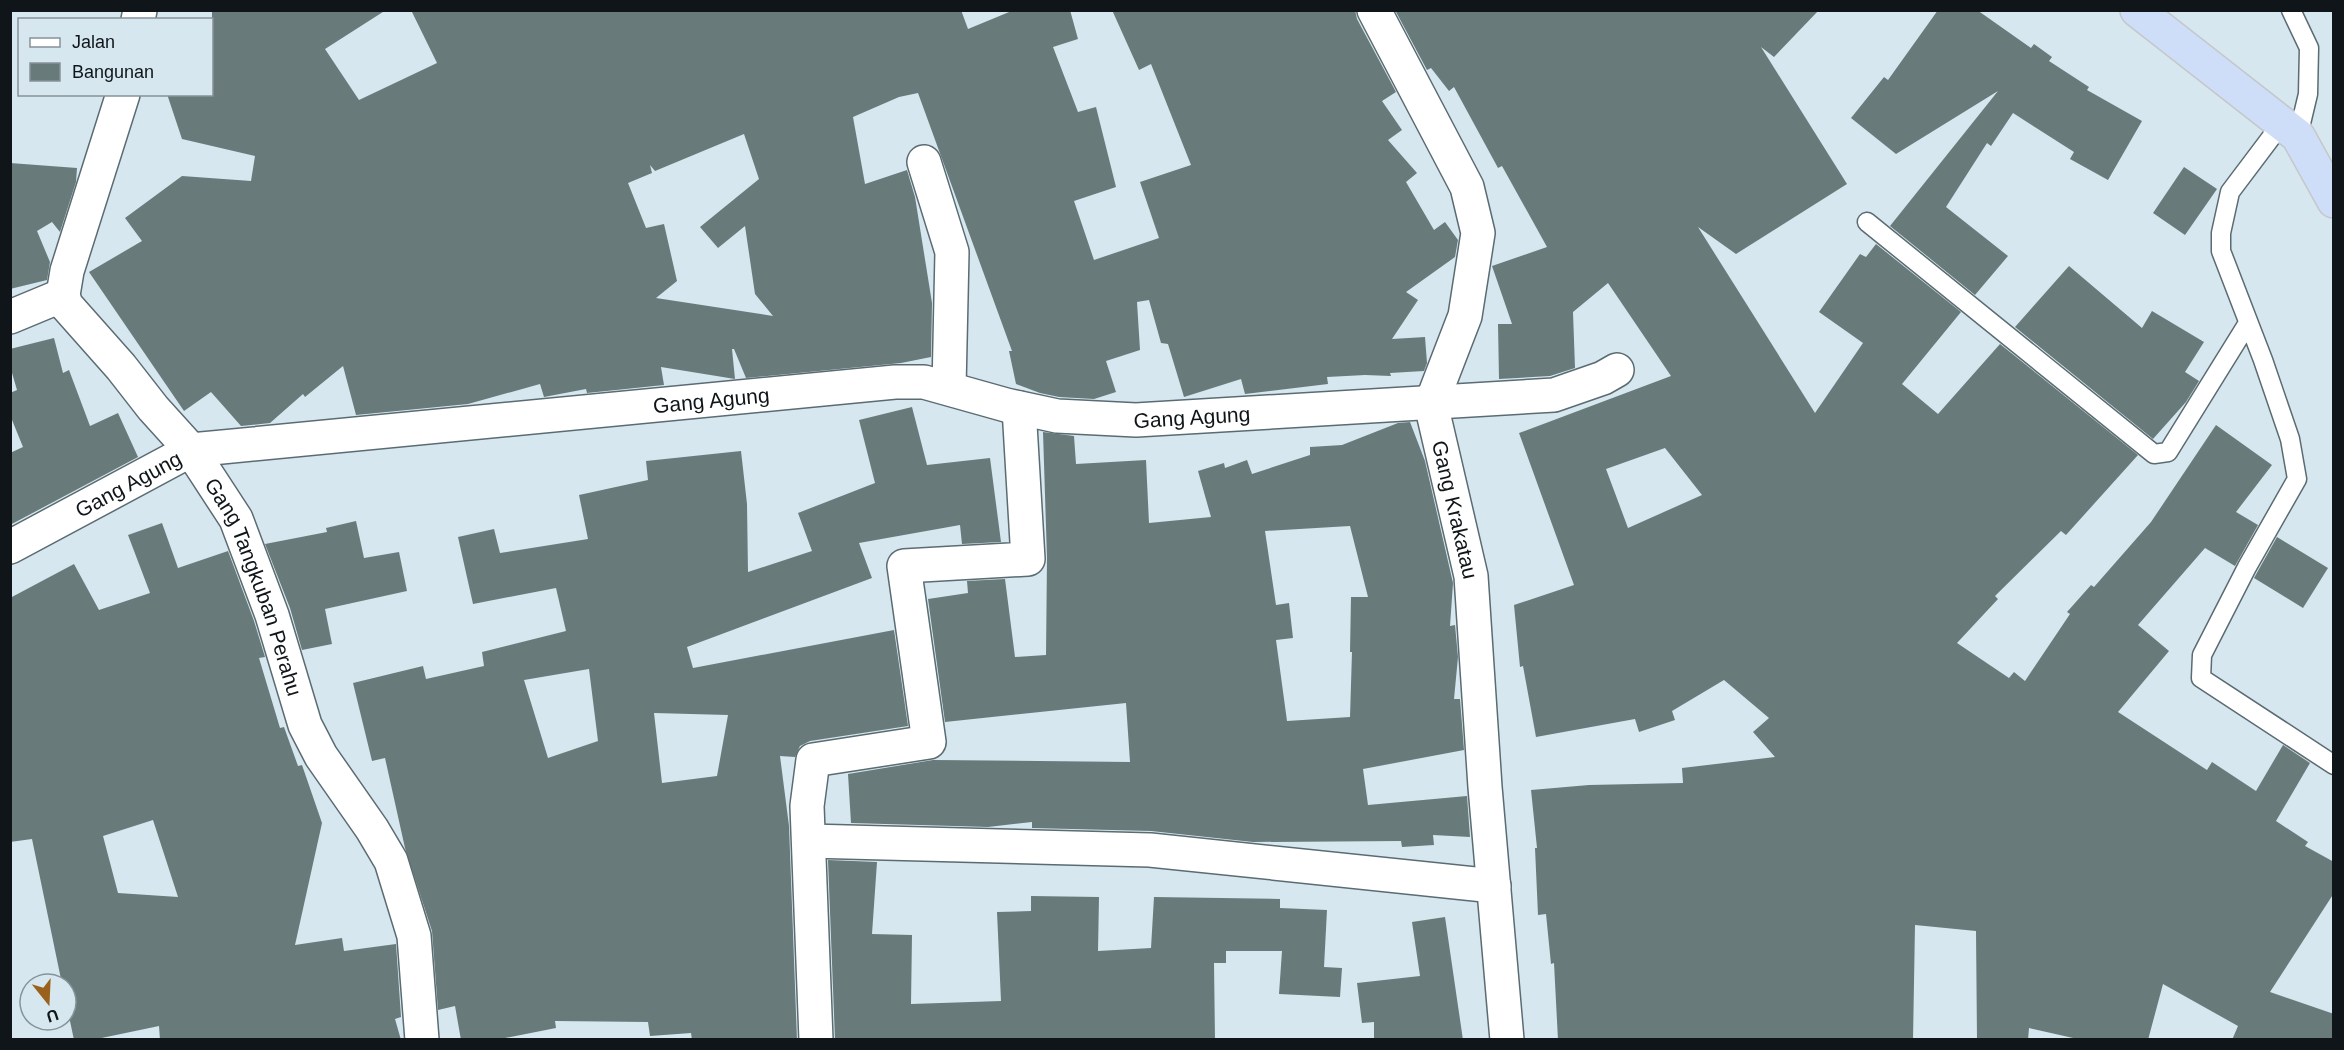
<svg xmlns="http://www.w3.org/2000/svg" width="2344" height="1050" font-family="Helvetica,sans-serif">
<rect width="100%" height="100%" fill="#d6e7ef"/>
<!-- building -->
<path fill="#687b7a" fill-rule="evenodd" d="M 212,10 L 386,10 L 325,49 L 359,100 L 437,63 L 411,10 L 961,10 L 968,29 L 1014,10 L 1070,10 L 1078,39 L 1053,47 L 1078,112 L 1096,107 L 1116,187 L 1074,201 L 1094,260 L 1159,238 L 1140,182 L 1191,165 L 1151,64 L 1139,70 L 1112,10 L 1355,10 L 1357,19 L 1396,92 L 1382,101 L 1402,130 L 1388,140 L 1417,173 L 1406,182 L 1434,230 L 1445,222 L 1458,240 L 1455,257 L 1406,292 L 1418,300 L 1392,339 L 1425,337 L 1427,363 L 1424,371 L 1390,373 L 1391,376 L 1365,375 L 1327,377 L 1328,384 L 1245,394 L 1241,379 L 1184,397 L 1168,344 L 1161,343 L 1149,300 L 1137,302 L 1140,350 L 1106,361 L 1116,392 L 1094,399 L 1059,397 L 1040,393 L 1016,384 L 1009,351 L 1012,351 L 918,93 L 899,97 L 853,117 L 865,184 L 907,170 L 915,197 L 932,303 L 931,357 L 901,363 L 746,378 L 734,349 L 732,349 L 735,379 L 661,367 L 664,385 L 587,393 L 586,389 L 544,397 L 540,384 L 468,404 L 356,415 L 343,366 L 305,397 L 303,394 L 270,423 L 241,426 L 211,392 L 184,411 L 89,272 L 142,241 L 125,218 L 182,176 L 251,181 L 255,156 L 182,139 L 167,94 L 212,94 ZM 744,134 L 759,179 L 700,227 L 718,248 L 745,226 L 755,294 L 773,316 L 656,298 L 677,281 L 664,224 L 646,228 L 628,183 L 652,173 L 650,165 L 655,171 Z
M 1395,10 L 1819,10 L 1774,57 L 1761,47 L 1847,184 L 1736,254 L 1698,227 L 1815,413 L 1863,343 L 1819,312 L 1860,254 L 1866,257 L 1876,244 L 1961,312 L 1902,384 L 1938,414 L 2000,344 L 2138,455 L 2066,535 L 2061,531 L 1995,596 L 1998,599 L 1957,643 L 2009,678 L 2014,672 L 2025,681 L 2070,614 L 2067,612 L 2091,585 L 2094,587 L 2151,522 L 2216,425 L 2272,465 L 2236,512 L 2258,525 L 2235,566 L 2205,548 L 2138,625 L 2169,651 L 2118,712 L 2207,770 L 2212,762 L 2256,791 L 2283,745 L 2310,763 L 2276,821 L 2308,842 L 2305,846 L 2334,862 L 2334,893 L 2270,992 L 2334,1014 L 2334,1040 L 2232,1040 L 2238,1026 L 2163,984 L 2148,1040 L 2082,1040 L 2029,1028 L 2028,1040 L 1977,1040 L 1976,931 L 1915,925 L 1913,1040 L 1558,1040 L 1554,963 L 1551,964 L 1546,914 L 1538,915 L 1535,848 L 1537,848 L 1531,790 L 1589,785 L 1683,783 L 1682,768 L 1775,757 L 1753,732 L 1769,718 L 1724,680 L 1672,711 L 1675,720 L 1639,732 L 1635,719 L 1536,737 L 1523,666 L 1520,667 L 1514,605 L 1574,585 L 1519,433 L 1671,376 L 1608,283 L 1573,312 L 1575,368 L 1550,376 L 1499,379 L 1498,324 L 1512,324 L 1492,266 L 1547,247 L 1502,166 L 1498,168 L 1454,87 L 1449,91 L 1431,68 L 1427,70 ZM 1665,448 L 1702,495 L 1628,528 L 1606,469 Z
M 1938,10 L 1977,10 L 2031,48 L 2034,44 L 2052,57 L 2049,61 L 2089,87 L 2087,90 L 2142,121 L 2108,180 L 2070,159 L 2074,152 L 2013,113 L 1991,146 L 1987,143 L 1946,207 L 2008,256 L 1975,295 L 1890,226 L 1998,91 L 1896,154 L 1851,118 L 1884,77 L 1888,80 Z
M 10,163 L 77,168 L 76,182 L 60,232 L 52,222 L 37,231 L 50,262 L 47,280 L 10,289 Z
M 2184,167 L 2217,189 L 2185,235 L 2153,213 Z
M 2069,266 L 2142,328 L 2152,311 L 2204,342 L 2185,372 L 2199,381 L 2186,402 L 2153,439 L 2015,327 Z
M 54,338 L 63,373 L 69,370 L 90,426 L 118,413 L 138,457 L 10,525 L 10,453 L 23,447 L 10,415 L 10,393 L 17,390 L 10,366 L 10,349 Z
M 912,407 L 927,465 L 990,458 L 1001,542 L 962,544 L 960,525 L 859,543 L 872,578 L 687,647 L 693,668 L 894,630 L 908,726 L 810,741 L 800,746 L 795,757 L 780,756 L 789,826 L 797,1040 L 692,1040 L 691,1033 L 650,1036 L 648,1022 L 555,1021 L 556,1028 L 495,1040 L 461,1040 L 455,1006 L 438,1010 L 432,931 L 405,848 L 385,758 L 372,761 L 353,683 L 423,666 L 426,679 L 484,666 L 482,652 L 566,631 L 556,588 L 473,604 L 458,537 L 494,529 L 500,553 L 588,539 L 579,495 L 648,480 L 646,461 L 741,451 L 747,504 L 748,572 L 812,551 L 798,513 L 875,483 L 859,420 ZM 589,669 L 598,741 L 548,758 L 524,680 ZM 654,713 L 728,715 L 717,776 L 662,783 Z
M 1410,422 L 1425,461 L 1453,583 L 1450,626 L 1455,625 L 1458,657 L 1454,699 L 1460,699 L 1464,750 L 1363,769 L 1368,805 L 1467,796 L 1470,837 L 1433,835 L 1434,845 L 1402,847 L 1401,841 L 1253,842 L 1151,831 L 1032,828 L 1032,822 L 988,827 L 851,823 L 848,774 L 933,760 L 1130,762 L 1126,703 L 945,722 L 928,599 L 968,593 L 967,581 L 1005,579 L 1015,657 L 1046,655 L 1047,558 L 1043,432 L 1074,436 L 1076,464 L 1146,460 L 1149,523 L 1211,517 L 1198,471 L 1224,463 L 1225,468 L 1247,460 L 1252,474 L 1310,455 L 1310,447 L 1342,445 L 1398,423 ZM 1350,526 L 1368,597 L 1351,597 L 1350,652 L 1352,652 L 1350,717 L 1287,721 L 1276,640 L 1293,638 L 1289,603 L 1276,605 L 1265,531 Z
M 356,521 L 364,558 L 399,552 L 407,591 L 325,609 L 332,644 L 302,650 L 290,608 L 265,544 L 327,532 L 326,528 Z
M 162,523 L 178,568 L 228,551 L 254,621 L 265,657 L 259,658 L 280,728 L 284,727 L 298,766 L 302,765 L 322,823 L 295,945 L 342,938 L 344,951 L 396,944 L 401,1017 L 395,1019 L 401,1040 L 160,1040 L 159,1026 L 92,1040 L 74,1040 L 66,1002 L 66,984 L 62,984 L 32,839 L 10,842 L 10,598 L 74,564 L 99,610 L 150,593 L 128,535 ZM 153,820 L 178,897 L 118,893 L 103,836 Z
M 2277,537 L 2328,568 L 2303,608 L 2254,578 Z
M 828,860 L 877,862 L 872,934 L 912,935 L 911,1004 L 1001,1001 L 997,912 L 1031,911 L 1031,896 L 1099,897 L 1098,951 L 1151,948 L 1154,897 L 1280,899 L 1280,908 L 1327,910 L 1324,967 L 1342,968 L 1340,997 L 1279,994 L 1282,951 L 1226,951 L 1226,963 L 1214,963 L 1215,1040 L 835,1040 Z
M 1445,917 L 1463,1040 L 1374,1040 L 1374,1022 L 1362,1023 L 1357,983 L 1420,976 L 1412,922 Z"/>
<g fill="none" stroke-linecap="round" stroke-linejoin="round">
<defs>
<path id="service" d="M 2291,10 L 2309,48 L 2308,94 L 2298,136
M 2282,123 L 2230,192 L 2221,233 L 2221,251 L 2263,360 L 2290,439 L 2297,479 L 2247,567 L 2202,655 L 2201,678 L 2334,765
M 1867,222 L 2154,454 L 2168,452 L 2248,323"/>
<g id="minor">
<path id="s1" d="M 1374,10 L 1467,187 L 1478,233 L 1465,316 L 1431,404 L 1471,576 L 1485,787 L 1507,1040"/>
<path d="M 138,20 L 140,10"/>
<path id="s2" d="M 123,94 L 67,271 L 63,295 L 66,305 L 121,367 L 153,408 L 191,450 L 236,519 L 272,615 L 305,725 L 321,756 L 372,829 L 391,861 L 414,936 L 422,1040"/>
<path d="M 924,162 L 952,252 L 949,388"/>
<path d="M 10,317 L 63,295"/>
<path id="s3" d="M 10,547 L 191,450 L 895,382 L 924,382 L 1006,405 L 1057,416 L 1136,420 L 1554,395 L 1603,378 L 1617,370"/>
<path d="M 809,841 L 1150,850 L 1494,886"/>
<path d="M 816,1040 L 807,806 L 813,760 L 929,742 L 904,566 L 1028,559 L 1019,408"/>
</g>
<path id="trunk" d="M 2137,10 L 2298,136 L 2334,201"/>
</defs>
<!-- service casing -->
<use href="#service" stroke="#5b6b72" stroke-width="21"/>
<!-- minor casing -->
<use href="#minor" stroke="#5b6b72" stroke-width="36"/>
<!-- trunk casing -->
<use href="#trunk" stroke="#c5c7c8" stroke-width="36"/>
<!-- service -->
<use href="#service" stroke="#fff" stroke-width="18"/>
<!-- minor -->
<use href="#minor" stroke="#fff" stroke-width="33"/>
<!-- trunk -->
<use href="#trunk" stroke="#cedef8" stroke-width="33"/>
</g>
<g text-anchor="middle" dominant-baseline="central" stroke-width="4.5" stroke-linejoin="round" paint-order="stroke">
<!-- street labels -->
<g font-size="21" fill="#0f1518" stroke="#d6e7ef">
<text stroke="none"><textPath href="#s3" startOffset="728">Gang Agung</textPath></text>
<text stroke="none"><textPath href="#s3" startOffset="1214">Gang Agung</textPath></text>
<text stroke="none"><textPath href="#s3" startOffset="134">Gang Agung</textPath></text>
<text stroke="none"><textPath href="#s1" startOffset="534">Gang Krakatau</textPath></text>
<text stroke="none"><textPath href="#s2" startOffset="564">Gang Tangkuban Perahu</textPath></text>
</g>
</g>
<!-- border -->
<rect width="2344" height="1050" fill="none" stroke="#0f1518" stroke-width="24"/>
<!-- legend -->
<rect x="18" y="18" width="195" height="78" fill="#d6e7ef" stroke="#869399" stroke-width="1.5"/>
<rect x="30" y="38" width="30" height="9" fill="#ffffff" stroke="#869399" stroke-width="1.5"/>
<text x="72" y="48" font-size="18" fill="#0f1518">Jalan</text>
<rect x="30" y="63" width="30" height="18" fill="#687b7a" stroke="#869399" stroke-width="1.5"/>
<text x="72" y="78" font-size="18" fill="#0f1518">Bangunan</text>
<!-- north arrow -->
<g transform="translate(48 1002) rotate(162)"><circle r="28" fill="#d6e7ef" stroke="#869399" stroke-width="1.5"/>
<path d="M0-4.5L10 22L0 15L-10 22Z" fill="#9a611d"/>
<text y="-9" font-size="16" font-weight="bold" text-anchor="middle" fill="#0f1518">U</text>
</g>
</svg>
